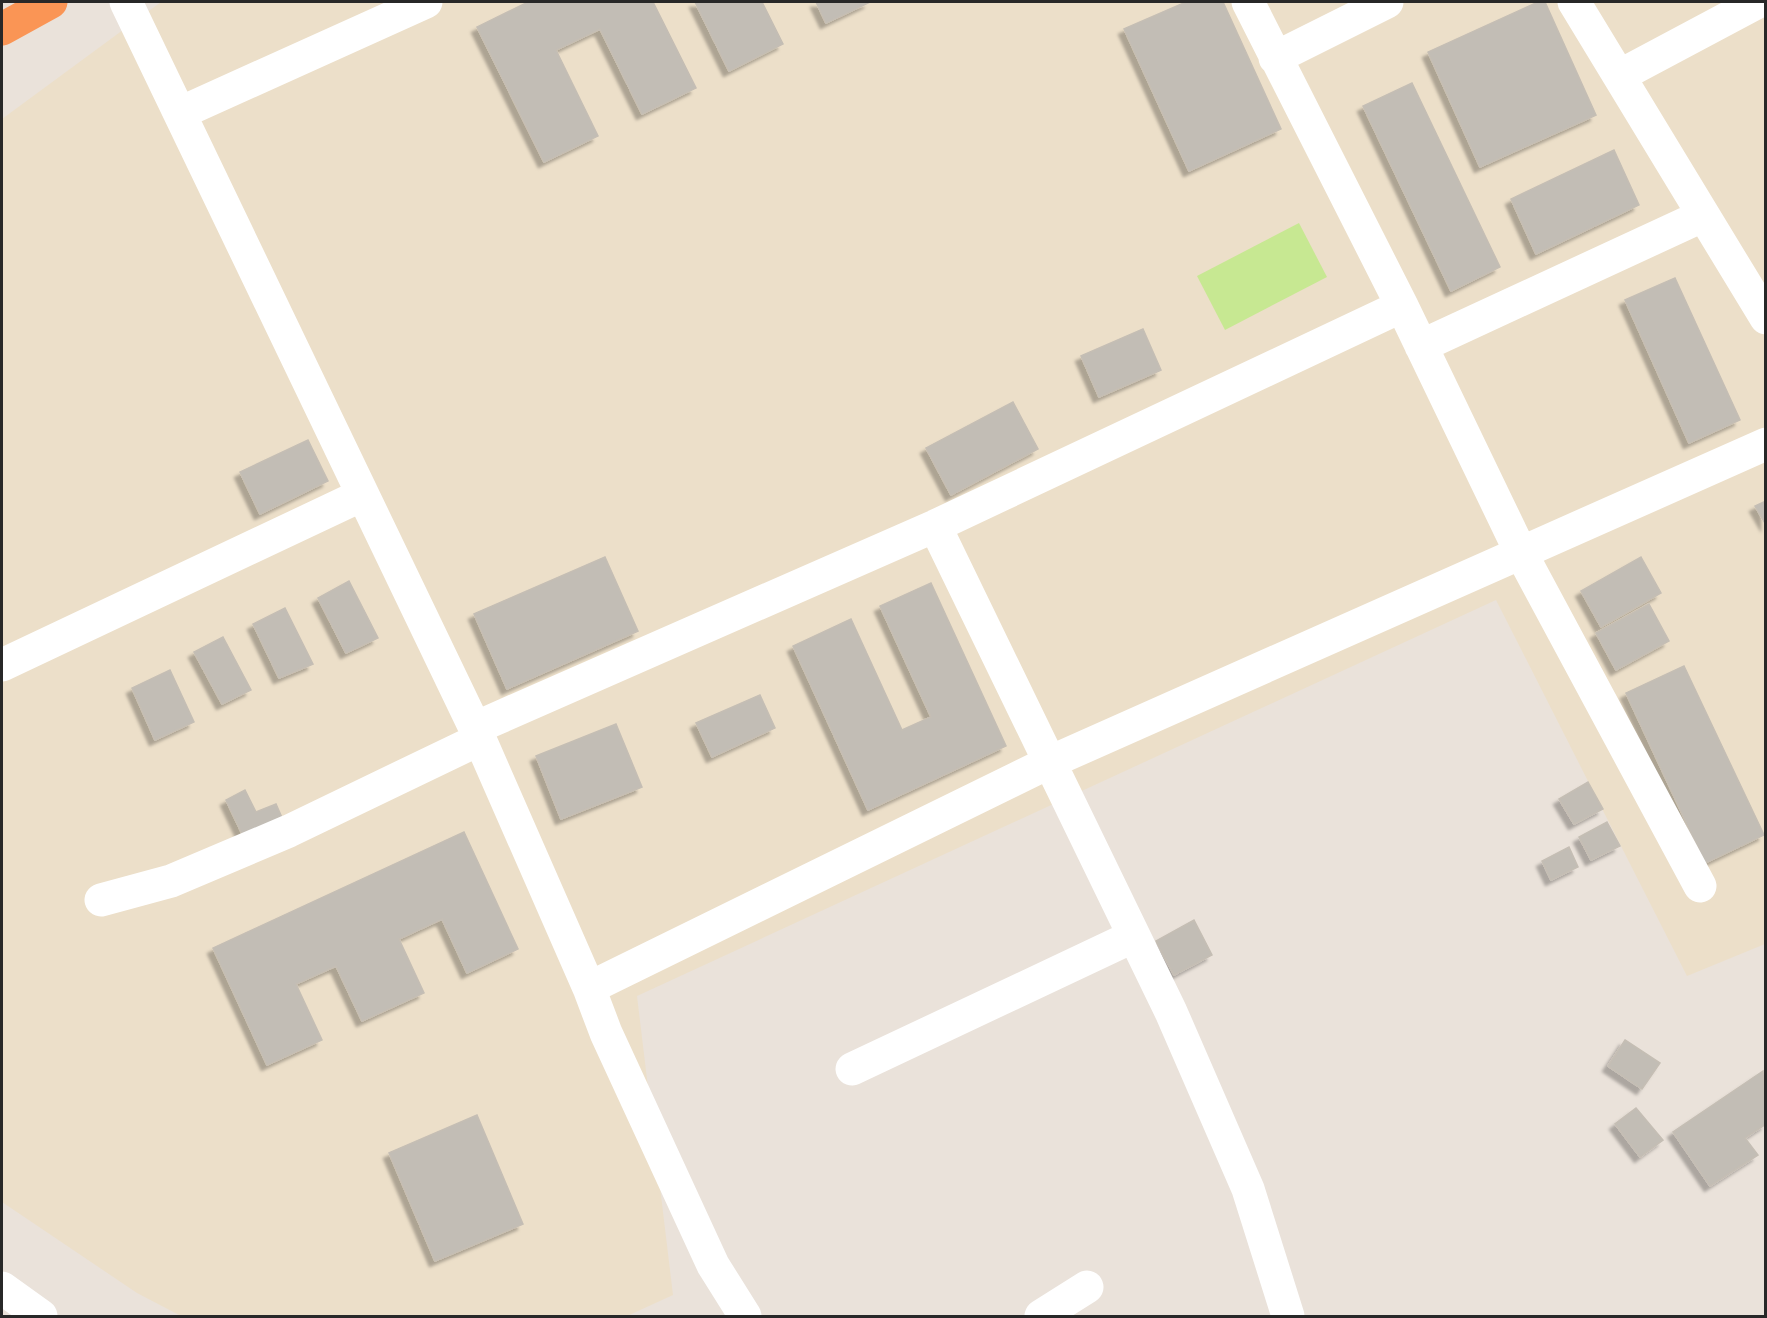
<svg xmlns="http://www.w3.org/2000/svg" width="1767" height="1318" font-family="'Golos Text',sans-serif">
<defs>
<filter id="shadow"><feDropShadow dx="-5.5" dy="5.5" stdDeviation="1.5" flood-color="#0004"/></filter>
</defs>
<rect width="100%" height="100%" fill="#eae2da"/>
<!-- education -->
<path fill="#ecdfc9" d="M 161,2 L 1765,2 L 1765,944 L 1687,976 L 1496,600 L 637,996 L 673,1295 L 627,1316 L 181,1316 L 137,1293 L 2,1202 L 2,119 Z"/>
<!-- pitch -->
<path fill="#c7e892" d="M 1299,223 L 1327,277 L 1225,330 L 1197,276 Z"/>
<!-- building -->
<path fill="#c2bdb5" stroke="#c5beb4" stroke-width="1.5" filter="url(#shadow)" d="M 528,2 L 653,2 L 696,88 L 642,114 L 600,29 L 556,50 L 598,136 L 544,162 L 477,27 Z
M 695,2 L 762,2 L 783,44 L 729,71 Z
M 816,2 L 870,2 L 826,23 Z
M 1186,2 L 1223,2 L 1281,129 L 1189,171 L 1124,29 Z
M 1538,2 L 1545,2 L 1596,115 L 1480,167 L 1428,52 Z
M 1412,83 L 1500,267 L 1451,291 L 1363,106 Z
M 1614,150 L 1639,205 L 1536,254 L 1511,199 Z
M 1675,278 L 1740,420 L 1689,443 L 1625,300 Z
M 1143,329 L 1161,370 L 1099,397 L 1081,356 Z
M 1013,402 L 1038,449 L 951,495 L 926,448 Z
M 308,440 L 328,481 L 260,514 L 240,472 Z
M 1766,501 L 1766,525 L 1755,506 Z
M 605,557 L 638,631 L 507,689 L 474,614 Z
M 1641,557 L 1661,593 L 1601,627 L 1581,591 Z
M 349,581 L 378,638 L 346,653 L 318,598 Z
M 931,583 L 1006,746 L 868,810 L 793,646 L 851,619 L 902,730 L 931,717 L 880,606 Z
M 1649,604 L 1669,641 L 1616,670 L 1596,633 Z
M 285,608 L 313,664 L 279,678 L 253,624 Z
M 223,637 L 251,690 L 222,704 L 194,652 Z
M 1684,666 L 1764,835 L 1705,863 L 1626,693 Z
M 170,670 L 194,722 L 155,740 L 132,688 Z
M 760,695 L 775,728 L 712,757 L 696,723 Z
M 616,724 L 642,787 L 561,819 L 536,756 Z
M 1588,782 L 1603,809 L 1574,824 L 1559,799 Z
M 245,790 L 256,812 L 276,804 L 283,820 L 244,838 L 226,800 Z
M 1607,822 L 1620,846 L 1591,860 L 1579,837 Z
M 464,832 L 518,949 L 467,973 L 442,919 L 399,939 L 424,993 L 362,1021 L 336,966 L 296,984 L 322,1040 L 267,1065 L 213,948 Z
M 1569,847 L 1578,867 L 1551,880 L 1542,861 Z
M 1194,920 L 1212,955 L 1174,975 L 1156,941 Z
M 1625,1040 L 1660,1063 L 1642,1089 L 1608,1066 Z
M 1763,1071 L 1766,1124 L 1745,1138 L 1758,1155 L 1710,1186 L 1673,1132 Z
M 1636,1108 L 1663,1140 L 1640,1157 L 1615,1124 Z
M 477,1115 L 523,1224 L 435,1261 L 389,1153 Z"/>
<g fill="none" stroke-linecap="round" stroke-linejoin="round">
<!-- minor -->
<path stroke="#fff" stroke-width="33" d="M 126,2 L 475,728 L 589,988 L 606,1033 L 713,1265 L 745,1316
M 1248,2 L 1402,306 L 1521,553 L 1700,886
M 1574,2 L 1766,318
M 1275,58 L 1387,2
M 1619,76 L 1758,2
M 180,113 L 426,2
M 1421,346 L 1702,216
M 935,526 L 1171,1012 L 1248,1189 L 1288,1316
M 2,665 L 362,495
M 475,728 L 935,526 L 1402,306
M 101,900 L 171,881 L 289,831 L 480,739
M 589,988 L 1050,762 L 1766,444
M 852,1069 L 1134,936
M 2,1288 L 41,1316
M 1041,1316 L 1087,1287"/>
<!-- highway -->
<path stroke="#fa9555" stroke-width="33" d="M 2,29 L 51,2"/>
</g>
<!-- border -->
<rect width="1767" height="1318" fill="none" stroke="#282828" stroke-width="6"/>
</svg>
